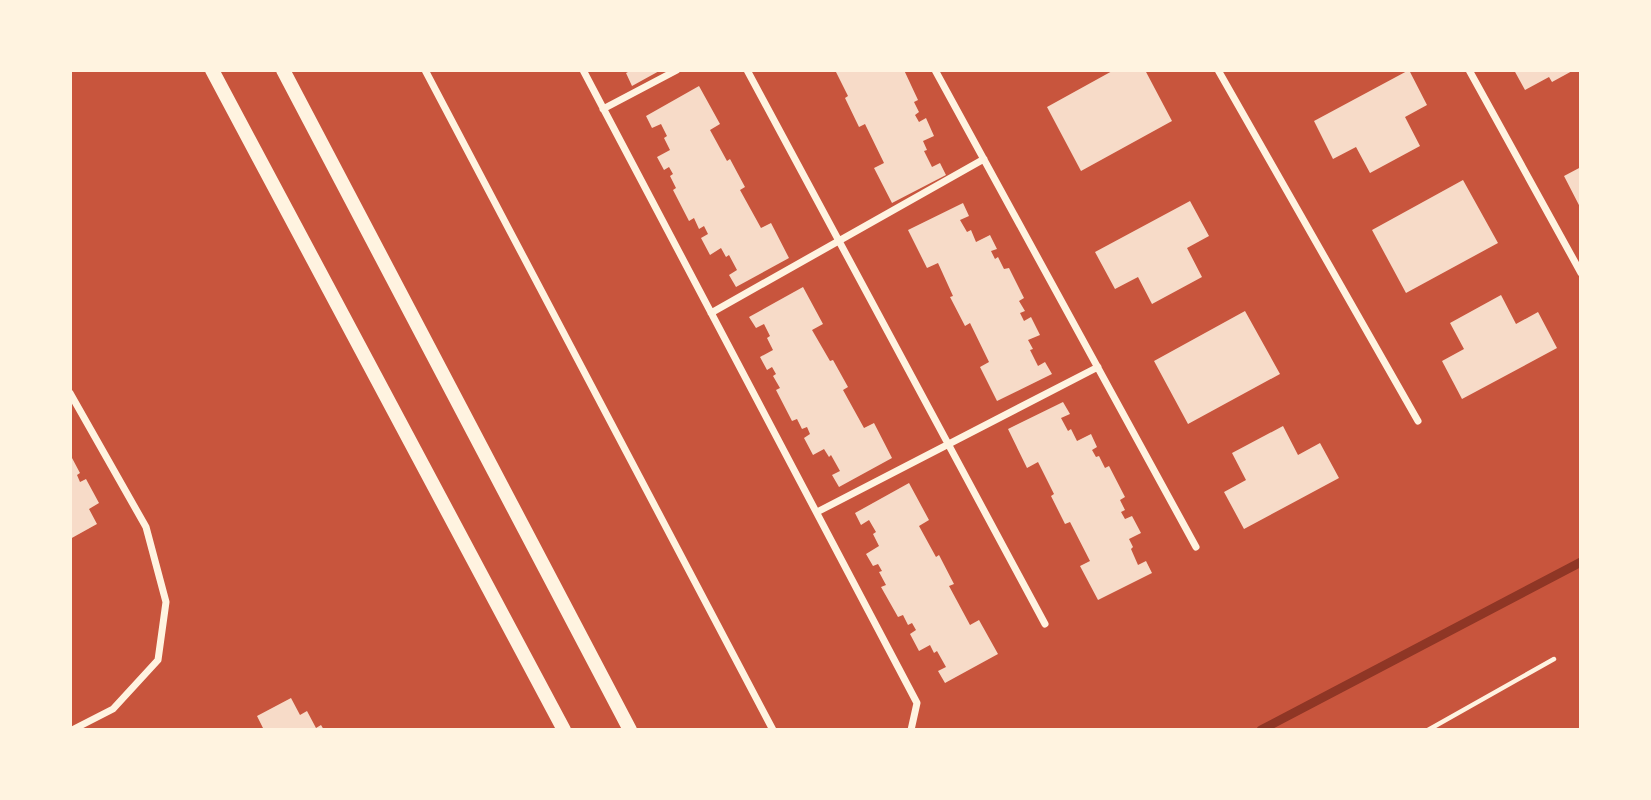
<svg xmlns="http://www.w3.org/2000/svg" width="1651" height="800" font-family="'PT Sans',sans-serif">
<rect width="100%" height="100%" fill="#c8553d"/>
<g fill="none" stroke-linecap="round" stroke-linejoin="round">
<!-- stream -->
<path stroke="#8f3625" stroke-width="9" d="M 1261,730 L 1581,562"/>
</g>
<!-- building -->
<path fill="#f7dbc8" d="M 632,70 L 661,70 L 632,86 L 626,73 Z
M 835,70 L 904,70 L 918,100 L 914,102 L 919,112 L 915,115 L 919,122 L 926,118 L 934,136 L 923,141 L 927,150 L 924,151 L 932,167 L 940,163 L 946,175 L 892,203 L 874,168 L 884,163 L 865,124 L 859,127 L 845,98 L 848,96 Z
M 1114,70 L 1145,70 L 1172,121 L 1081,171 L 1047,107 Z
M 1409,70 L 1427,105 L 1405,117 L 1420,146 L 1370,173 L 1356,147 L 1333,159 L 1314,121 Z
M 1514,70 L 1574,70 L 1552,82 L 1549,77 L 1525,90 Z
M 699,86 L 720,124 L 710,130 L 727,161 L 730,159 L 745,187 L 740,190 L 761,228 L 771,223 L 789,258 L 736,287 L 729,275 L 737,270 L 729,255 L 726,257 L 721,248 L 710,255 L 701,238 L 708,234 L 704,226 L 699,229 L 694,218 L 689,221 L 673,190 L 676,188 L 670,176 L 673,174 L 669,167 L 664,170 L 657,157 L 670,150 L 664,138 L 667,136 L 661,124 L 652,128 L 646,116 Z
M 1581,167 L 1581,209 L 1564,176 Z
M 1463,180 L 1498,243 L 1406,293 L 1372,230 Z
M 1190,201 L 1209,236 L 1187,248 L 1202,277 L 1152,304 L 1138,277 L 1115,289 L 1095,252 Z
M 963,203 L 969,216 L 960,220 L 967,232 L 971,230 L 976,242 L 990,235 L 997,249 L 991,251 L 995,259 L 998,257 L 1004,269 L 1009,268 L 1024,298 L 1019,301 L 1025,311 L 1020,313 L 1024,321 L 1031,317 L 1040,335 L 1028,340 L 1033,349 L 1030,350 L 1038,366 L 1045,362 L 1052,374 L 997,401 L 980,367 L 989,362 L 970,323 L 965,326 L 950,297 L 953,296 L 938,263 L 927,268 L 908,230 Z
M 803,287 L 823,324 L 812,330 L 830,361 L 833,360 L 848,387 L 843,390 L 864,428 L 874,423 L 892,458 L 839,487 L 832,475 L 840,471 L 831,455 L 829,457 L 824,449 L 813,455 L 804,438 L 810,434 L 807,427 L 802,429 L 797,419 L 792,421 L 776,390 L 780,388 L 773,376 L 776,374 L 772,367 L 767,370 L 760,357 L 773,350 L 767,338 L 770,336 L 764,324 L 756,328 L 749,317 Z
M 1501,295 L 1516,324 L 1538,312 L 1557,348 L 1462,399 L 1442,361 L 1464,349 L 1450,323 Z
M 1245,311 L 1280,374 L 1188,424 L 1154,361 Z
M 1063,402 L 1070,414 L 1061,418 L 1068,431 L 1071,429 L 1077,441 L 1091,434 L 1097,447 L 1092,450 L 1096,457 L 1099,456 L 1105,468 L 1109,466 L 1125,497 L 1120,500 L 1125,510 L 1121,512 L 1125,519 L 1132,516 L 1141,533 L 1129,539 L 1133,547 L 1131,549 L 1138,565 L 1146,561 L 1152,573 L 1098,600 L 1080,566 L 1090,561 L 1070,522 L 1065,524 L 1051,496 L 1054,494 L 1038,462 L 1027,468 L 1008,429 Z
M 1283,426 L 1298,455 L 1320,443 L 1339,478 L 1244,529 L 1224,492 L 1246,480 L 1232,453 Z
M 72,458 L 80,473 L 77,475 L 80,482 L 86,479 L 99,503 L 89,509 L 97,524 L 70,539 L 70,460 Z
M 909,483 L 929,520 L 919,526 L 936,557 L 939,555 L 954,584 L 949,586 L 970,625 L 979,620 L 998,654 L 945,683 L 938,671 L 946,667 L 937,651 L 934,653 L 930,645 L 919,651 L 910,634 L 916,630 L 912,623 L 908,625 L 903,615 L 898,617 L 881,587 L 886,585 L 879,572 L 882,571 L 878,564 L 873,566 L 866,554 L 879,546 L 873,534 L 876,532 L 869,520 L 861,525 L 855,513 Z
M 291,698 L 300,715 L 307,711 L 316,728 L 321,725 L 324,730 L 264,730 L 257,716 Z"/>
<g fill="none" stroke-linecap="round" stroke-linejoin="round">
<!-- path -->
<path stroke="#fff3e0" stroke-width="4.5" d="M 1428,730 L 1554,659"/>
<!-- minor -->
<path stroke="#fff3e0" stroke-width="7" d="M 425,70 L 773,730
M 583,70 L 917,703 L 911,730
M 747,70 L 1045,624
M 935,70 L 1196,547
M 1218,70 L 1418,421
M 1469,70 L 1581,273
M 603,109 L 677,70
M 711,313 L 984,159
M 70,393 L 146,527 L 166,602 L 158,660 L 113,709 L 72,730
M 817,512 L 1098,367"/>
<!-- secondary -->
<path stroke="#fff3e0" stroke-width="14" d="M 212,70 L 564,730
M 283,70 L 630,730"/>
</g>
<!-- border -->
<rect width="1651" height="800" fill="none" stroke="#fff3e0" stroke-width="144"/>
</svg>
